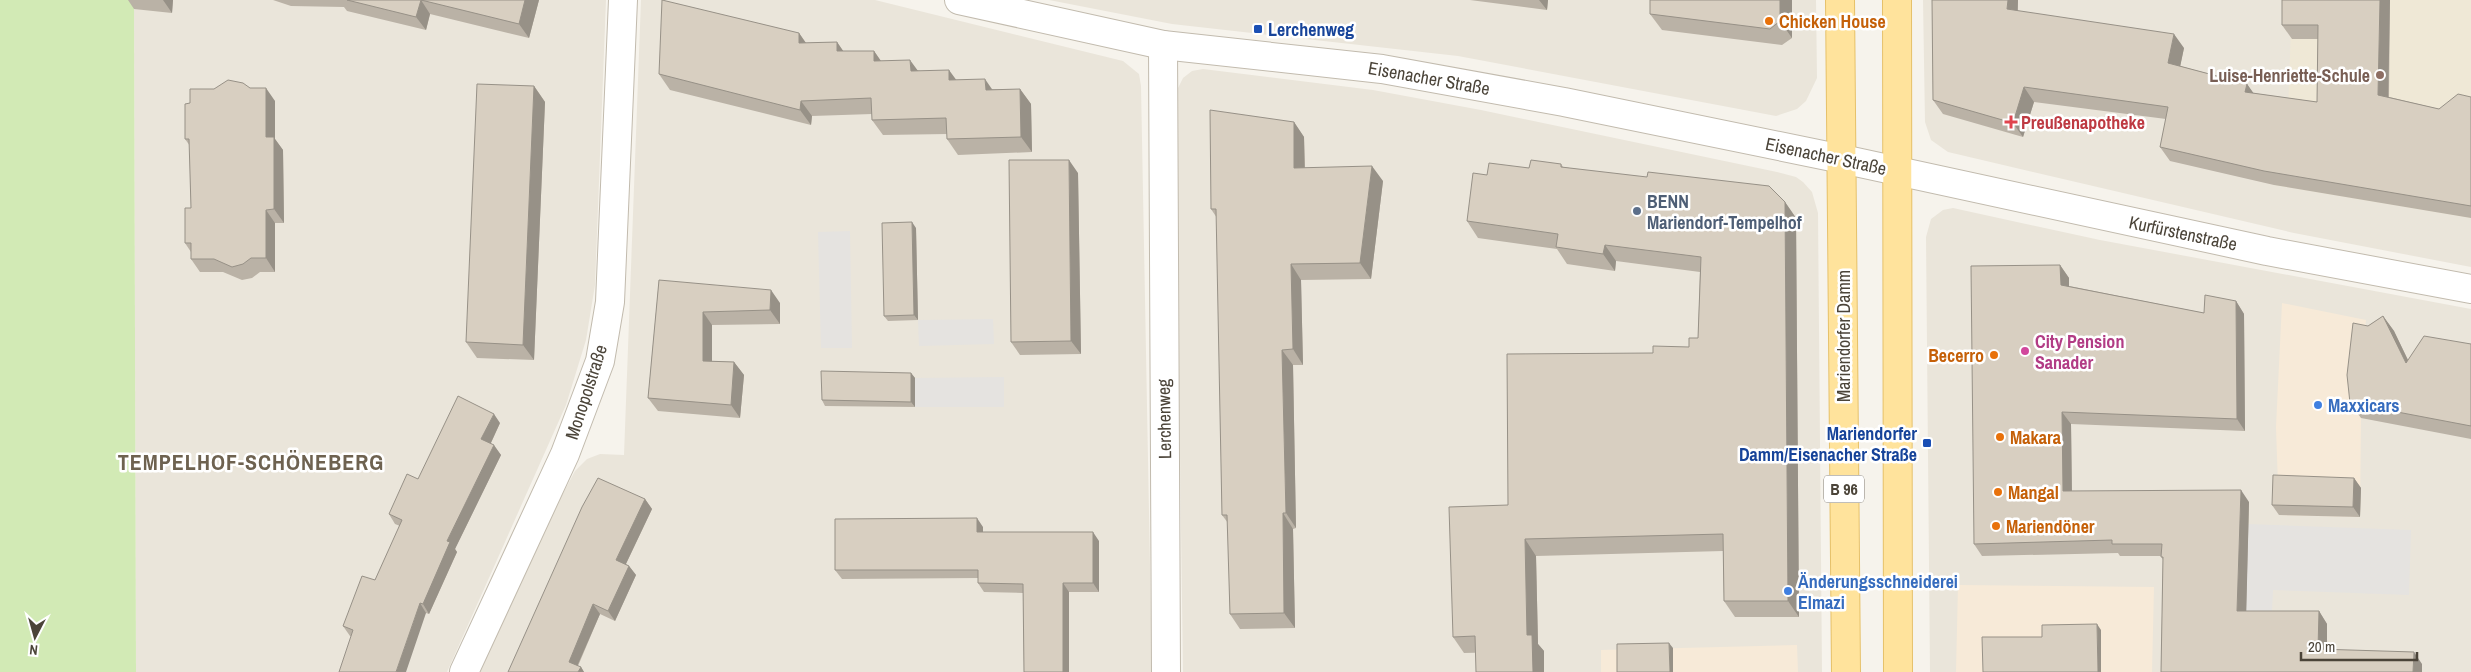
<svg xmlns="http://www.w3.org/2000/svg" width="2471" height="672" font-family="'Archivo Narrow',sans-serif">
<rect width="100%" height="100%" fill="#f6f3ec"/>
<!-- residential -->
<path fill="#eae5da" d="M 134,0 L 606,0 L 595,285 L 586,340 L 566,405 L 447,672 L 136,672 Z
M 641,0 L 875,0 L 1123,61 L 1139,74 L 1141,86 L 1152,672 L 477,672 L 521,572 L 575,471 L 587,459 L 600,454 L 624,455 Z
M 1049,0 L 1816,0 L 1817,78 L 1806,101 L 1797,109 L 1776,116 L 1458,56 L 1172,24 Z
M 1923,0 L 2471,0 L 2471,267 L 2294,233 L 1948,152 L 1931,140 L 1925,122 Z
M 1203,69 L 1373,90 L 1481,110 L 1777,172 L 1796,177 L 1803,182 L 1812,192 L 1818,213 L 1822,672 L 1183,672 L 1175,94 L 1183,78 L 1192,71 Z
M 1953,208 L 2100,240 L 2471,309 L 2471,672 L 1930,672 L 1926,237 L 1931,219 L 1943,210 Z"/>
<!-- commercial -->
<path fill="#f7ead8" d="M 2282,303 L 2366,320 L 2358,391 L 2361,418 L 2360,517 L 2279,515 L 2276,427 Z
M 1958,585 L 2154,587 L 2152,672 L 1956,672 Z
M 1797,645 L 1798,672 L 1601,672 L 1601,650 Z"/>
<!-- education -->
<path fill="#efe8d6" d="M 2292,0 L 2471,0 L 2471,218 L 2274,185 L 2288,111 Z"/>
<!-- green -->
<path fill="#d2eab5" d="M 0,0 L 134,0 L 136,672 L 0,672 Z"/>
<!-- parking -->
<path fill="#e5e3e0" d="M 850,231 L 852,348 L 821,348 L 818,232 Z
M 993,319 L 994,344 L 919,346 L 918,320 Z
M 1004,377 L 1004,407 L 915,407 L 915,378 Z
M 2248,524 L 2411,530 L 2409,595 L 2273,590 L 2271,631 L 2242,672 Z"/>
<g fill="none" stroke-linecap="round" stroke-linejoin="round">
<defs>
<path id="minor" d="M 1163,45 L 1166,672
M 1842,159 L 2267,251 L 2471,289
M 464,672 L 565,454 L 600,361 L 610,302 L 623,0"/>
<path id="tertiary" d="M 959,0 L 1163,45 L 1382,69 L 1564,102 L 1842,159"/>
<path id="primary" d="M 1840,0 L 1846,672
M 1897,0 L 1898,672"/>
</defs>
<!-- minor casing -->
<use href="#minor" stroke="#c2bbae" stroke-width="30"/>
<!-- tertiary casing -->
<use href="#tertiary" stroke="#c2bbae" stroke-width="30"/>
<!-- primary casing -->
<use href="#primary" stroke="#e6c16a" stroke-width="30"/>
<!-- minor -->
<use href="#minor" stroke="#fff" stroke-width="28"/>
<!-- tertiary -->
<use href="#tertiary" stroke="#fff" stroke-width="28"/>
<!-- primary -->
<use href="#primary" stroke="#ffe39c" stroke-width="28"/>
</g>
<!-- wall -->
<path fill="#bab2a6" d="M 128,0 L 173,0 L 172,13 L 134,9 Z
M 273,0 L 539,0 L 529,38 L 430,14 L 426,30 L 347,11 L 344,7 L 291,6 Z
M 1470,0 L 1548,0 L 1547,10 Z
M 1650,0 L 1792,0 L 1792,38 L 1782,45 L 1662,30 L 1650,14 Z
M 1932,0 L 2018,0 L 2018,11 L 2184,48 L 2180,66 L 2247,84 L 2253,93 L 2317,102 L 2318,39 L 2292,39 L 2282,25 L 2282,0 L 2390,0 L 2389,97 L 2439,109 L 2471,97 L 2471,218 L 2274,185 L 2170,161 L 2160,147 L 2166,119 L 2034,102 L 2023,137 L 1943,114 L 1933,100 Z
M 799,33 L 806,43 L 837,42 L 843,51 L 874,51 L 881,61 L 992,89 L 1020,89 L 1031,104 L 1032,152 L 958,155 L 947,139 L 947,134 L 883,135 L 872,120 L 872,114 L 812,116 L 811,125 L 670,90 L 659,74 Z
M 534,86 L 545,102 L 534,360 L 477,358 L 466,342 Z
M 250,88 L 275,101 L 275,139 L 283,150 L 284,223 L 275,223 L 275,272 L 260,272 L 252,278 L 242,280 L 223,272 L 200,272 L 191,259 L 191,252 L 185,243 L 191,208 L 190,146 L 185,139 Z
M 1294,122 L 1304,137 L 1305,168 L 1383,181 L 1371,279 L 1301,280 L 1303,365 L 1293,365 L 1296,528 L 1293,529 L 1295,628 L 1240,629 L 1230,614 L 1228,523 L 1222,515 L 1217,218 L 1211,209 Z
M 1561,164 L 1563,167 L 1785,202 L 1796,218 L 1799,617 L 1735,617 L 1724,601 L 1723,551 L 1536,556 L 1538,644 L 1544,651 L 1464,653 L 1453,637 L 1508,505 L 1653,353 L 1689,347 L 1698,338 L 1700,272 L 1616,261 L 1615,271 L 1567,264 L 1557,249 L 1478,238 L 1467,221 L 1487,175 L 1529,168 Z
M 1078,173 L 1081,354 L 1020,355 L 1011,342 Z
M 916,228 L 918,320 L 888,321 L 884,316 Z
M 2060,265 L 2069,278 L 2069,286 L 2204,313 L 2236,301 L 2244,314 L 2245,431 L 2071,424 L 2072,491 L 2249,502 L 2246,611 L 2319,611 L 2327,624 L 2327,649 L 2422,664 L 2422,672 L 2161,672 L 2163,560 L 2161,556 L 2120,556 L 2118,553 L 1982,556 L 1974,544 Z
M 659,280 L 780,303 L 780,324 L 712,325 L 712,361 L 734,362 L 744,375 L 740,418 L 658,411 L 648,398 Z
M 2383,316 L 2394,331 L 2408,360 L 2471,344 L 2471,439 L 2361,418 L 2350,403 L 2368,326 Z
M 911,373 L 915,378 L 915,407 L 825,406 L 822,400 Z
M 500,423 L 491,443 L 501,455 L 455,549 L 457,552 L 429,614 L 426,613 L 351,636 L 350,636 L 343,626 L 375,580 L 400,526 L 395,524 L 389,514 L 418,479 Z
M 2354,478 L 2361,488 L 2360,517 L 2279,515 L 2272,505 Z
M 645,499 L 652,509 L 626,564 L 629,566 L 636,575 L 615,621 L 600,614 L 578,666 L 581,667 L 584,672 L 508,672 Z
M 983,527 L 983,532 L 1099,541 L 1099,592 L 1069,592 L 1069,672 L 1024,672 L 1023,593 L 984,592 L 978,583 L 978,578 L 842,579 L 835,570 Z"/>
<!-- shaded-wall -->
<path fill="#979187" d="M 163,0 L 173,0 L 172,13 Z
M 421,0 L 430,14 L 426,30 L 416,17 Z
M 525,0 L 539,0 L 529,38 L 519,24 Z
M 1539,0 L 1548,0 L 1547,10 Z
M 1780,0 L 1792,0 L 1792,38 L 1780,21 Z
M 2008,0 L 2018,0 L 2017,24 L 2007,9 Z
M 2380,0 L 2390,0 L 2388,109 L 2378,95 Z
M 799,33 L 810,49 L 799,43 Z
M 2174,34 L 2184,48 L 2178,77 L 2168,63 Z
M 837,42 L 848,58 L 837,51 Z
M 874,51 L 885,67 L 874,61 Z
M 910,60 L 921,75 L 911,71 Z
M 949,70 L 960,85 L 949,80 Z
M 985,79 L 996,95 L 986,90 Z
M 2247,84 L 2257,98 L 2245,92 Z
M 534,86 L 545,102 L 534,360 L 523,345 Z
M 2024,87 L 2034,102 L 2023,137 L 2013,123 Z
M 266,88 L 275,101 L 275,139 L 283,150 L 284,223 L 274,209 L 266,137 Z
M 1020,89 L 1031,104 L 1032,152 L 1021,137 Z
M 801,101 L 812,116 L 811,125 L 800,110 Z
M 1294,122 L 1304,137 L 1305,184 L 1294,168 Z
M 1069,160 L 1078,173 L 1081,354 L 1071,341 Z
M 1372,166 L 1383,181 L 1371,279 L 1360,263 Z
M 1785,202 L 1796,218 L 1799,617 L 1788,601 Z
M 266,210 L 275,223 L 275,272 L 266,258 Z
M 912,222 L 916,228 L 918,320 L 914,315 Z
M 1605,245 L 1616,261 L 1615,271 L 1603,254 Z
M 1291,264 L 1301,280 L 1303,365 L 1293,349 Z
M 2060,265 L 2069,278 L 2069,297 L 2061,285 Z
M 771,290 L 780,303 L 780,324 L 770,310 Z
M 2236,301 L 2244,314 L 2245,431 L 2237,419 Z
M 703,312 L 712,325 L 712,374 L 703,361 Z
M 2383,316 L 2394,331 L 2417,379 L 2406,363 Z
M 1282,350 L 1293,365 L 1296,528 L 1286,513 Z
M 734,362 L 744,375 L 740,418 L 731,405 Z
M 911,373 L 915,378 L 915,407 L 911,402 Z
M 2062,412 L 2071,424 L 2072,503 L 2063,491 Z
M 494,414 L 500,423 L 488,449 L 481,439 Z
M 494,445 L 501,455 L 455,549 L 457,552 L 429,614 L 423,604 L 447,541 Z
M 2354,478 L 2361,488 L 2360,517 L 2353,507 Z
M 2241,490 L 2249,502 L 2246,623 L 2237,611 Z
M 645,499 L 652,509 L 623,570 L 616,560 Z
M 1283,513 L 1293,529 L 1295,628 L 1284,613 Z
M 977,518 L 983,527 L 983,541 L 977,532 Z
M 1093,532 L 1099,541 L 1099,592 L 1093,583 Z
M 1525,539 L 1536,556 L 1538,644 L 1544,651 L 1544,672 L 1533,672 L 1527,635 Z
M 629,566 L 636,575 L 615,621 L 608,611 Z
M 1063,583 L 1069,592 L 1069,672 L 1063,672 Z
M 420,603 L 426,613 L 406,672 L 396,672 Z
M 593,604 L 600,614 L 575,671 L 569,662 Z
M 2319,611 L 2327,624 L 2327,661 L 2318,649 Z
M 2097,624 L 2101,630 L 2101,672 L 2098,672 Z
M 1669,643 L 1673,648 L 1673,672 L 1670,672 Z
M 2414,652 L 2422,664 L 2422,672 L 2413,672 Z
M 581,667 L 584,672 L 578,672 Z"/>
<!-- building -->
<path fill="#d8cfc1" stroke="#979187" d="M 347,0 L 525,0 L 519,24 L 421,0 L 416,17 Z
M 662,0 L 799,33 L 799,43 L 837,42 L 837,51 L 874,51 L 874,61 L 910,60 L 911,71 L 949,70 L 949,80 L 985,79 L 986,90 L 1020,89 L 1021,137 L 947,139 L 946,118 L 872,120 L 871,98 L 801,101 L 800,110 L 659,74 Z
M 1650,0 L 1780,0 L 1780,21 L 1770,29 L 1650,14 Z
M 1932,0 L 2008,0 L 2007,9 L 2174,34 L 2168,63 L 2247,84 L 2245,92 L 2317,102 L 2318,25 L 2282,25 L 2282,0 L 2380,0 L 2378,95 L 2439,109 L 2458,94 L 2471,97 L 2471,206 L 2264,171 L 2160,147 L 2168,107 L 2024,87 L 2013,123 L 1933,100 Z
M 228,80 L 243,83 L 250,88 L 266,88 L 266,137 L 274,137 L 274,209 L 266,210 L 266,258 L 251,258 L 243,264 L 232,267 L 214,259 L 191,259 L 191,243 L 185,243 L 185,208 L 191,208 L 189,139 L 185,139 L 185,104 L 190,103 L 190,89 L 214,89 Z
M 477,84 L 534,86 L 523,345 L 466,342 Z
M 1210,110 L 1294,122 L 1294,168 L 1372,166 L 1360,263 L 1291,264 L 1293,349 L 1282,350 L 1286,513 L 1283,513 L 1284,613 L 1230,614 L 1227,515 L 1222,515 L 1216,209 L 1211,209 Z
M 1009,160 L 1069,160 L 1071,341 L 1011,342 Z
M 1531,160 L 1561,164 L 1561,167 L 1647,177 L 1648,172 L 1769,186 L 1785,202 L 1788,601 L 1724,601 L 1723,534 L 1525,539 L 1527,635 L 1532,635 L 1533,672 L 1476,672 L 1475,636 L 1453,637 L 1449,507 L 1508,505 L 1507,354 L 1653,353 L 1653,346 L 1689,347 L 1689,338 L 1698,338 L 1701,257 L 1605,245 L 1603,254 L 1556,247 L 1558,234 L 1467,221 L 1473,173 L 1487,175 L 1489,163 L 1529,168 Z
M 912,222 L 914,315 L 884,316 L 882,223 Z
M 2060,265 L 2061,285 L 2204,313 L 2205,295 L 2236,301 L 2237,419 L 2062,412 L 2063,491 L 2241,490 L 2237,611 L 2319,611 L 2318,649 L 2414,652 L 2413,672 L 2161,672 L 2163,557 L 2161,557 L 2162,544 L 2112,544 L 2112,540 L 1974,544 L 1971,266 Z
M 659,280 L 771,290 L 770,310 L 703,312 L 703,361 L 734,362 L 731,405 L 648,398 Z
M 2383,316 L 2406,363 L 2424,336 L 2471,344 L 2471,426 L 2350,403 L 2347,375 L 2353,323 L 2368,326 Z
M 821,371 L 911,373 L 911,402 L 822,400 Z
M 458,396 L 494,414 L 481,439 L 494,445 L 447,541 L 450,542 L 423,604 L 420,603 L 396,672 L 339,672 L 353,630 L 343,626 L 362,576 L 375,580 L 402,520 L 389,514 L 407,474 L 418,479 Z
M 2273,475 L 2354,478 L 2353,507 L 2272,505 Z
M 598,478 L 645,499 L 616,560 L 629,566 L 608,611 L 593,604 L 569,662 L 581,667 L 578,672 L 508,672 L 582,507 Z
M 977,518 L 977,532 L 1093,532 L 1093,583 L 1063,583 L 1063,672 L 1024,672 L 1023,584 L 978,583 L 978,570 L 835,570 L 835,519 Z
M 2097,624 L 2098,672 L 1983,672 L 1982,637 L 2042,637 L 2042,625 Z
M 1669,643 L 1670,672 L 1617,672 L 1617,644 Z"/>
<!-- markers -->
<g fill="#e8710a" stroke="#fff" stroke-width="2">
<circle cx="1769" cy="21" r="5"/>
<circle cx="1994" cy="355" r="5"/>
<circle cx="2000" cy="437" r="5"/>
<circle cx="1998" cy="492" r="5"/>
<circle cx="1996" cy="526" r="5"/>
</g>
<g fill="#1a4fb4" stroke="#fff" stroke-width="2">
<rect x="1253" y="24" width="10" height="10" rx="2.5"/>
<rect x="1922" y="438" width="10" height="10" rx="2.5"/>
</g>
<circle fill="#8d6e63" stroke="#fff" stroke-width="2" cx="2380" cy="75" r="5"/>
<path fill="#e0444e" stroke="#fff" stroke-width="2" d="M2008.5 114.5h5v5h5v5h-5v5h-5v-5h-5v-5h5z"/>
<circle fill="#5c6f8a" stroke="#fff" stroke-width="2" cx="1637" cy="211" r="5"/>
<circle fill="#d1479c" stroke="#fff" stroke-width="2" cx="2025" cy="351" r="5"/>
<g fill="#3f7fe0" stroke="#fff" stroke-width="2">
<circle cx="2318" cy="405" r="5"/>
<circle cx="1788" cy="591" r="5"/>
</g>
<g text-anchor="middle" dominant-baseline="central" stroke-width="5" stroke-linejoin="round" paint-order="stroke">
<!-- shield labels -->
<rect fill="#fff" stroke="#817c74" stroke-width="1" x="1824" y="475.5" width="40" height="27" rx="4"/>
<g font-size="16" font-weight="bold" fill="#4b4439">
<text x="1844" y="489">B 96</text>
</g>
<!-- food labels -->
<g font-size="18" font-weight="bold" fill="#c56008" stroke="#fff" text-anchor="start">
<text x="1779" y="21">Chicken House</text>
<text x="1984" y="355" text-anchor="end">Becerro</text>
<text x="2010" y="437">Makara</text>
<text x="2008" y="492">Mangal</text>
<text x="2006" y="526">Mariendöner</text>
</g>
<!-- transit labels -->
<g font-size="18" font-weight="bold" fill="#164399" stroke="#fff" text-anchor="start">
<text x="1268" y="29">Lerchenweg</text>
<text x="1917" y="433" text-anchor="end">Mariendorfer<tspan x="1917" dy="21">Damm/Eisenacher Straße</tspan></text>
</g>
<!-- education labels -->
<g font-size="18" font-weight="bold" fill="#785e54" stroke="#fff" text-anchor="end">
<text x="2370" y="75">Luise-Henriette-Schule</text>
</g>
<!-- street labels -->
<g font-size="18" fill="#4b4439" stroke="#fff">
<text transform="translate(1429 78) rotate(10)">Eisenacher Straße</text>
<text transform="translate(1826 156) rotate(12)">Eisenacher Straße</text>
<text transform="translate(2183 233) rotate(12)">Kurfürstenstraße</text>
<text transform="translate(1843 336) rotate(-90)">Mariendorfer Damm</text>
<text transform="translate(586 392) rotate(-72)">Monopolstraße</text>
<text transform="translate(1164 419) rotate(-91)">Lerchenweg</text>
</g>
<!-- health labels -->
<g font-size="18" font-weight="bold" fill="#be3a42" stroke="#fff" text-anchor="start">
<text x="2021" y="122">Preußenapotheke</text>
</g>
<!-- service labels -->
<g font-size="18" font-weight="bold" fill="#4e5e75" stroke="#fff" text-anchor="start">
<text x="1647" y="201">BENN<tspan x="1647" dy="21">Mariendorf-Tempelhof</tspan></text>
</g>
<!-- hotel labels -->
<g font-size="18" font-weight="bold" fill="#b23c85" stroke="#fff" text-anchor="start">
<text x="2035" y="341">City Pension<tspan x="2035" dy="21">Sanader</tspan></text>
</g>
<!-- shop labels -->
<g font-size="18" font-weight="bold" fill="#366cbe" stroke="#fff" text-anchor="start">
<text x="2328" y="405">Maxxicars</text>
<text x="1798" y="581">Änderungsschneiderei<tspan x="1798" dy="21">Elmazi</tspan></text>
</g>
<!-- district labels -->
<g font-size="22" font-weight="bold" letter-spacing="1" fill="#6e6250" stroke="#fff">
<text x="251" y="462">TEMPELHOF-SCHÖNEBERG</text>
</g>
</g>
<!-- north arrow -->
<g transform="translate(35 637) rotate(186)" stroke="#ffffff" stroke-width="4" paint-order="stroke">
<path d="M0-4L9 19L0 12L-9 19Z" fill="#4b4439"/>
<text y="-8" font-size="14" font-weight="bold" text-anchor="middle" fill="#4b4439">N</text>
</g>
<!-- scale -->
<path d="M2301 652v8h116v-8" fill="none" stroke="#4b4439" stroke-width="2.5"/>
<text x="2308" y="652" font-size="15" fill="#4b4439" stroke="#ffffff" stroke-width="4" paint-order="stroke">20 m</text>
</svg>
